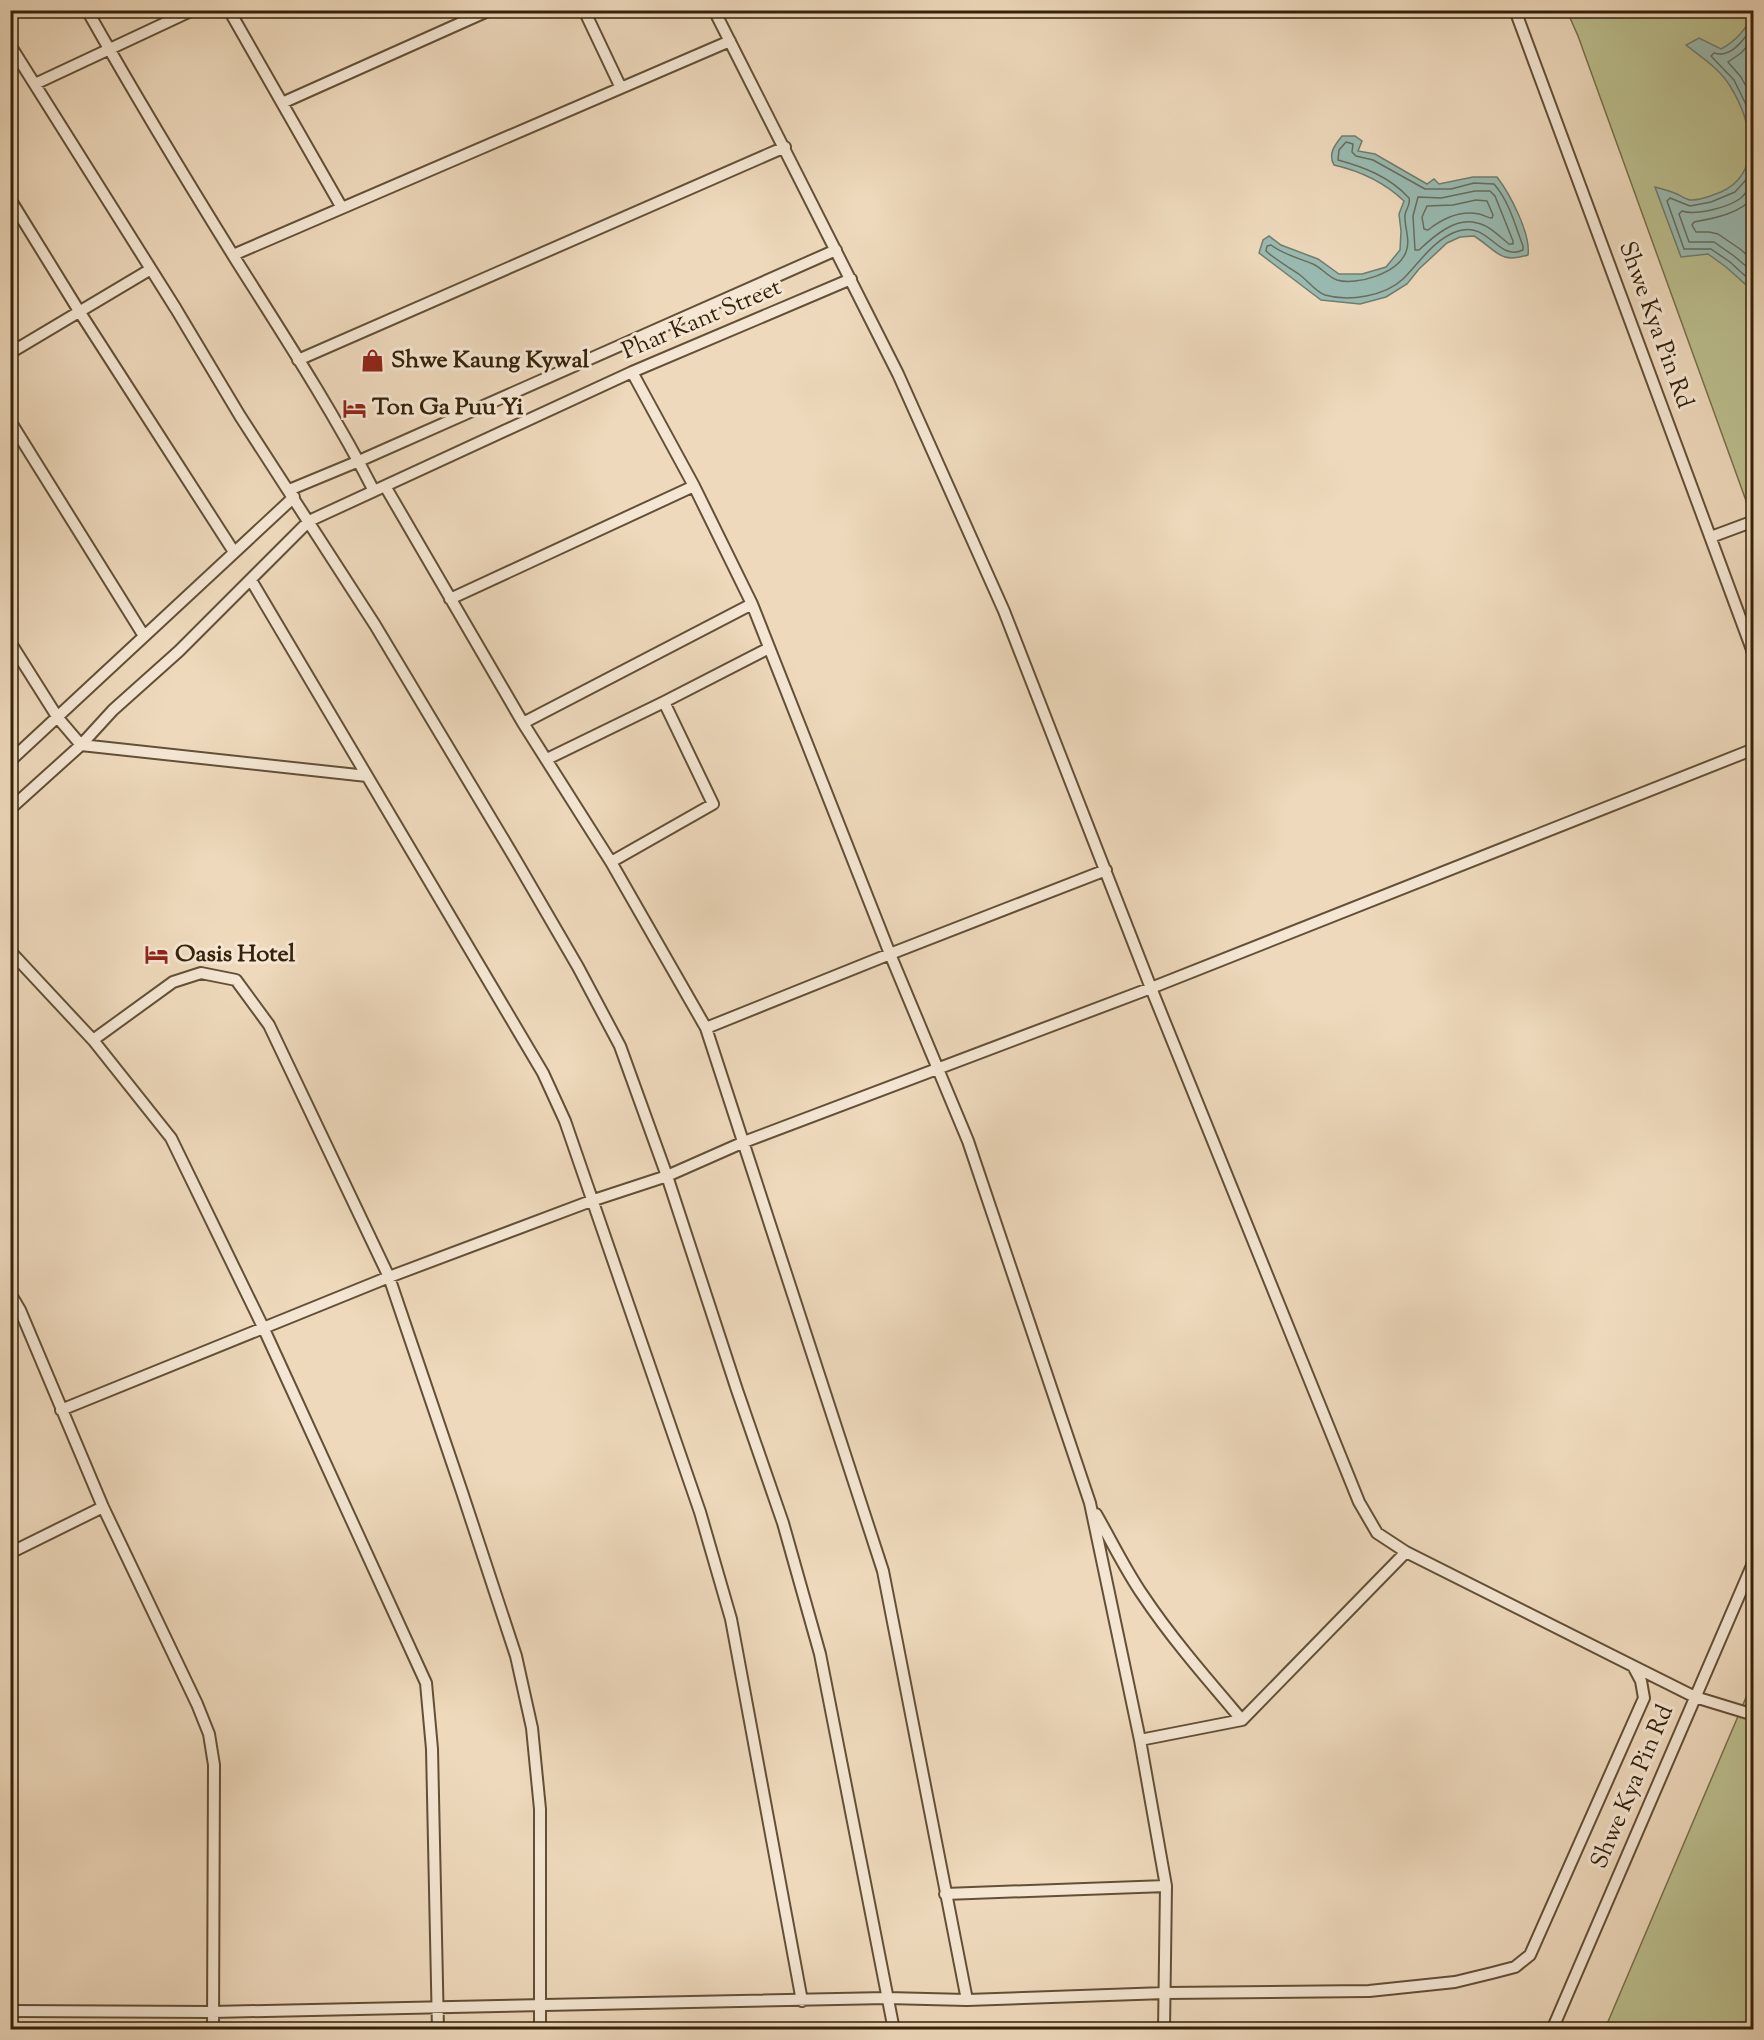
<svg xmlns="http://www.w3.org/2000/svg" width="1764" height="2040" font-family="'Sorts Mill Goudy',serif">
<rect width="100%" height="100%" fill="#eed9bc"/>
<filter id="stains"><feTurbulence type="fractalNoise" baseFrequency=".00333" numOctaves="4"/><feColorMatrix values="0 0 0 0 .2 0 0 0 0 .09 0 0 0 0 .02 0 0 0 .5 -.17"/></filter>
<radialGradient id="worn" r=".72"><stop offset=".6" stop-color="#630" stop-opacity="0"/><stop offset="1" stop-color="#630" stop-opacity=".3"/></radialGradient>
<!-- green -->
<path fill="#bbbe8e" stroke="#78704c" stroke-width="1.5" d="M 1567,11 L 1753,11 L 1753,520 L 1578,36 Z
M 1753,1681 L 1753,2029 L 1698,2029 L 1607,2024 Z"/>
<!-- water -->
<path fill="#99bab1" stroke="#717d6e" stroke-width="1.5" d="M 1753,11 L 1753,291 L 1726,267 L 1708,254 L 1681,257 L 1655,187 C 1663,189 1670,191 1677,194 C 1681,196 1686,199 1690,200 C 1700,201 1713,195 1721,192 C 1764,172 1751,120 1730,86 C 1720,69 1701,57 1686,45 L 1699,38 L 1721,49 C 1736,41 1749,27 1753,11 Z
M 1342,136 L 1355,136 L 1362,141 L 1358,151 L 1375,154 L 1427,184 L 1434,179 L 1439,184 L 1473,177 L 1497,177 C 1510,194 1531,234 1528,255 C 1499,264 1498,251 1474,236 L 1460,237 L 1447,243 L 1419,269 L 1407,284 L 1386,297 L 1360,304 L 1321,300 L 1259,253 L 1263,240 L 1269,236 L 1281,245 L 1318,259 L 1339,274 L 1362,274 L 1386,267 L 1400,250 L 1401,231 L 1399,214 L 1404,201 C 1384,182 1360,171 1334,165 C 1328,154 1334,146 1342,136 Z"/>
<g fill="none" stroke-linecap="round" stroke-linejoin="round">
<!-- shore -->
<path stroke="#676e5d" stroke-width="1.5" d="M 1754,26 C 1744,39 1731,59 1714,53 L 1711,56 L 1734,80 L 1754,121
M 1754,39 L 1741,53 L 1728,62 L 1741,77 L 1754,101
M 1346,142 L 1353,144 L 1352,152 L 1356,156 L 1373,160 L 1425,189 L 1451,189 L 1474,183 L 1494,184 C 1509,201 1515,225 1523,246 L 1523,250 C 1498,262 1489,221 1458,231 C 1434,239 1420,262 1403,279 C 1385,296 1349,302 1325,295 C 1316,292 1308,281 1300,275 C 1289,267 1277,261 1266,251 L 1267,246 L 1271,245 C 1284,255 1299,258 1313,264 C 1322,268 1328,277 1337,280 C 1357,286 1398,273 1406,252 C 1411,240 1404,227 1405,215 C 1406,208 1411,205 1409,198 C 1390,177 1364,167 1338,160 L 1339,150 Z
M 1754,171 L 1735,192 L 1711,202 L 1690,206 L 1670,198 L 1667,201 L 1684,249 L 1711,249 L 1730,262 L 1754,284
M 1754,184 C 1749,188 1745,194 1741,198 C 1729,207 1696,216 1682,211 L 1679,214 L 1689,242 L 1714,242 L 1734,256 L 1754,273
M 1475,191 L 1490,191 L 1495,196 L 1513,241 L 1513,244 L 1509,244 C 1500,237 1489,225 1477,223 C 1455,217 1434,236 1419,250 L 1415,250 L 1413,216 L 1418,197 L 1441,198 Z
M 1754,197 C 1739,214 1715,218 1694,222 L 1692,225 L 1696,232 L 1709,232 L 1718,234 L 1740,249 L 1754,261
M 1476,200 L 1487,201 L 1493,215 L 1492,218 C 1488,218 1484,215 1479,214 C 1460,210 1442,219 1428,230 L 1424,229 L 1422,217 L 1427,206 L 1453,205 Z"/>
<defs>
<path id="minor" d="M 87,10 C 135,95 185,178 236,260 C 284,336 333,411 374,491
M 229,10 L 342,208
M 584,10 L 621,88
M 1515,10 L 1754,655
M 10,45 L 176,309 L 240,416 L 375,625 L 514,857 L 578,967 L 620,1046 L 667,1176 L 737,1390 L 783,1523 L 820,1654 L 894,2030
M 35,84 L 193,10
M 282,103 L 490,10
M 10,199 L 79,311 L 234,552
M 233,255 L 730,41
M 10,353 L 151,269
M 298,360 L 785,147
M 632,372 L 694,486 L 752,604 L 890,954 L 968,1141 L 1090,1503 L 1140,1740 L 1166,1886 L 1164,2030
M 10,421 L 144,636
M 385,486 L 523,723 L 611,862 L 706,1028 L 883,1571 L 967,2000
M 289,490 L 359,461 L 836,250
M 1711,537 L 1754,521
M 251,580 L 543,1073 L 565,1121 L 700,1512 L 731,1619 L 802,2001
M 450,599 L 694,486
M 10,642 L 58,718 L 81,745 L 367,776
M 523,723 L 752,604
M 547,759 L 664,702 L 769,648
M 10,761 L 294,497
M 10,809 L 81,745 L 113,710 L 179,651 L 309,521 L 632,372 L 851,279
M 611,862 L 713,804 L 664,702
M 10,951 L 93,1040 L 171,1138 L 263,1327 L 426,1683 L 432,1749 L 438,2030
M 706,1028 L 890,954 L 1106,870
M 93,1040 L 173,982 L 201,973 L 236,980 L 269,1025 L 389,1277 L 462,1492 L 516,1656 L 532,1728 L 540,1809 L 540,2030
M 10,1293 L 20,1310 L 103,1507 L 197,1704 L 209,1734 L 214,1765 L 213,2030
M 61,1410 L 389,1277 L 591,1201 L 667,1176 L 744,1142 L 1151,988 L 1754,749
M 1096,1514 C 1111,1540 1125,1569 1142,1594 C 1172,1639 1207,1679 1242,1720
M 10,1553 L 103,1507
M 1633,1666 L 1695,1697 L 1754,1715
M 1140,1740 L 1242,1720 L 1406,1552
M 945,1894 L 1166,1886
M 10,2011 L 212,2012 L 887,1998 L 967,2000 L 1165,1993 L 1369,1991 L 1455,1982 L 1492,1973 L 1515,1967 L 1530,1955 L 1644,1698 L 1641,1681 L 1633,1666 L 1406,1552 L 1377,1533 L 1359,1502 L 1151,988 L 1004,611 L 898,374 L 714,10
M 1552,2030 L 1754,1561"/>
</defs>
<!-- minor casing -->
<use href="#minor" stroke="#635036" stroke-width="14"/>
<!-- minor -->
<use href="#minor" stroke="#f4e6d3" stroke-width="10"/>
</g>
<!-- icons -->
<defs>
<symbol id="shop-bare" viewBox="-9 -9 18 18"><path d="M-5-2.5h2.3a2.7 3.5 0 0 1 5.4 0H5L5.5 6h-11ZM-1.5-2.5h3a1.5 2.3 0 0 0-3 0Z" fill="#8f2418" stroke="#f4e6d3" stroke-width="2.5" paint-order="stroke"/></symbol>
<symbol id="hotel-bare" viewBox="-9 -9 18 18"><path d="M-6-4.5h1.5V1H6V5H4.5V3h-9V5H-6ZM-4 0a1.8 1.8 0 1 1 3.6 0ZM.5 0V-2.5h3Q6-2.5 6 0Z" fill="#8f2418" stroke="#f4e6d3" stroke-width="2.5" paint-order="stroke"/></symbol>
</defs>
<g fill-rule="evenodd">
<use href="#shop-bare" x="356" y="344" width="33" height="33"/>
<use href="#hotel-bare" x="338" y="392" width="33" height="33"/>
<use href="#hotel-bare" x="140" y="938" width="33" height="33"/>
</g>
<g text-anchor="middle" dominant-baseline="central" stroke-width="6" stroke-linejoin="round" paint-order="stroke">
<!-- street labels -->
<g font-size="24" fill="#352209" stroke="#f4e6d3">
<text transform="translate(702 320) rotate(-23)">Phar Kant Street</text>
<text transform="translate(1655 325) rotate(70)">Shwe Kya Pin Rd</text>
<text transform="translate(1633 1787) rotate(-67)">Shwe Kya Pin Rd</text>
</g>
<!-- poi labels -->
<g font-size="24" font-weight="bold" fill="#352209" stroke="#f4e6d3" text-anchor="start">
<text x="391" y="361">Shwe Kaung Kywal</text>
<text x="372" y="408">Ton Ga Puu Yi</text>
<text x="175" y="955">Oasis Hotel</text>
</g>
</g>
<!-- margin -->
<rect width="1764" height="2040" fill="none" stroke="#eed9bc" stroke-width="36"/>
<rect x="12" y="12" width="1740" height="2016" fill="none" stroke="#352209" stroke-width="3"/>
<rect x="18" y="18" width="1728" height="2004" fill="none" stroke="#352209" stroke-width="1.5"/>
<rect width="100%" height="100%" filter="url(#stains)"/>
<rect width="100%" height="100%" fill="url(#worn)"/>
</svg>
